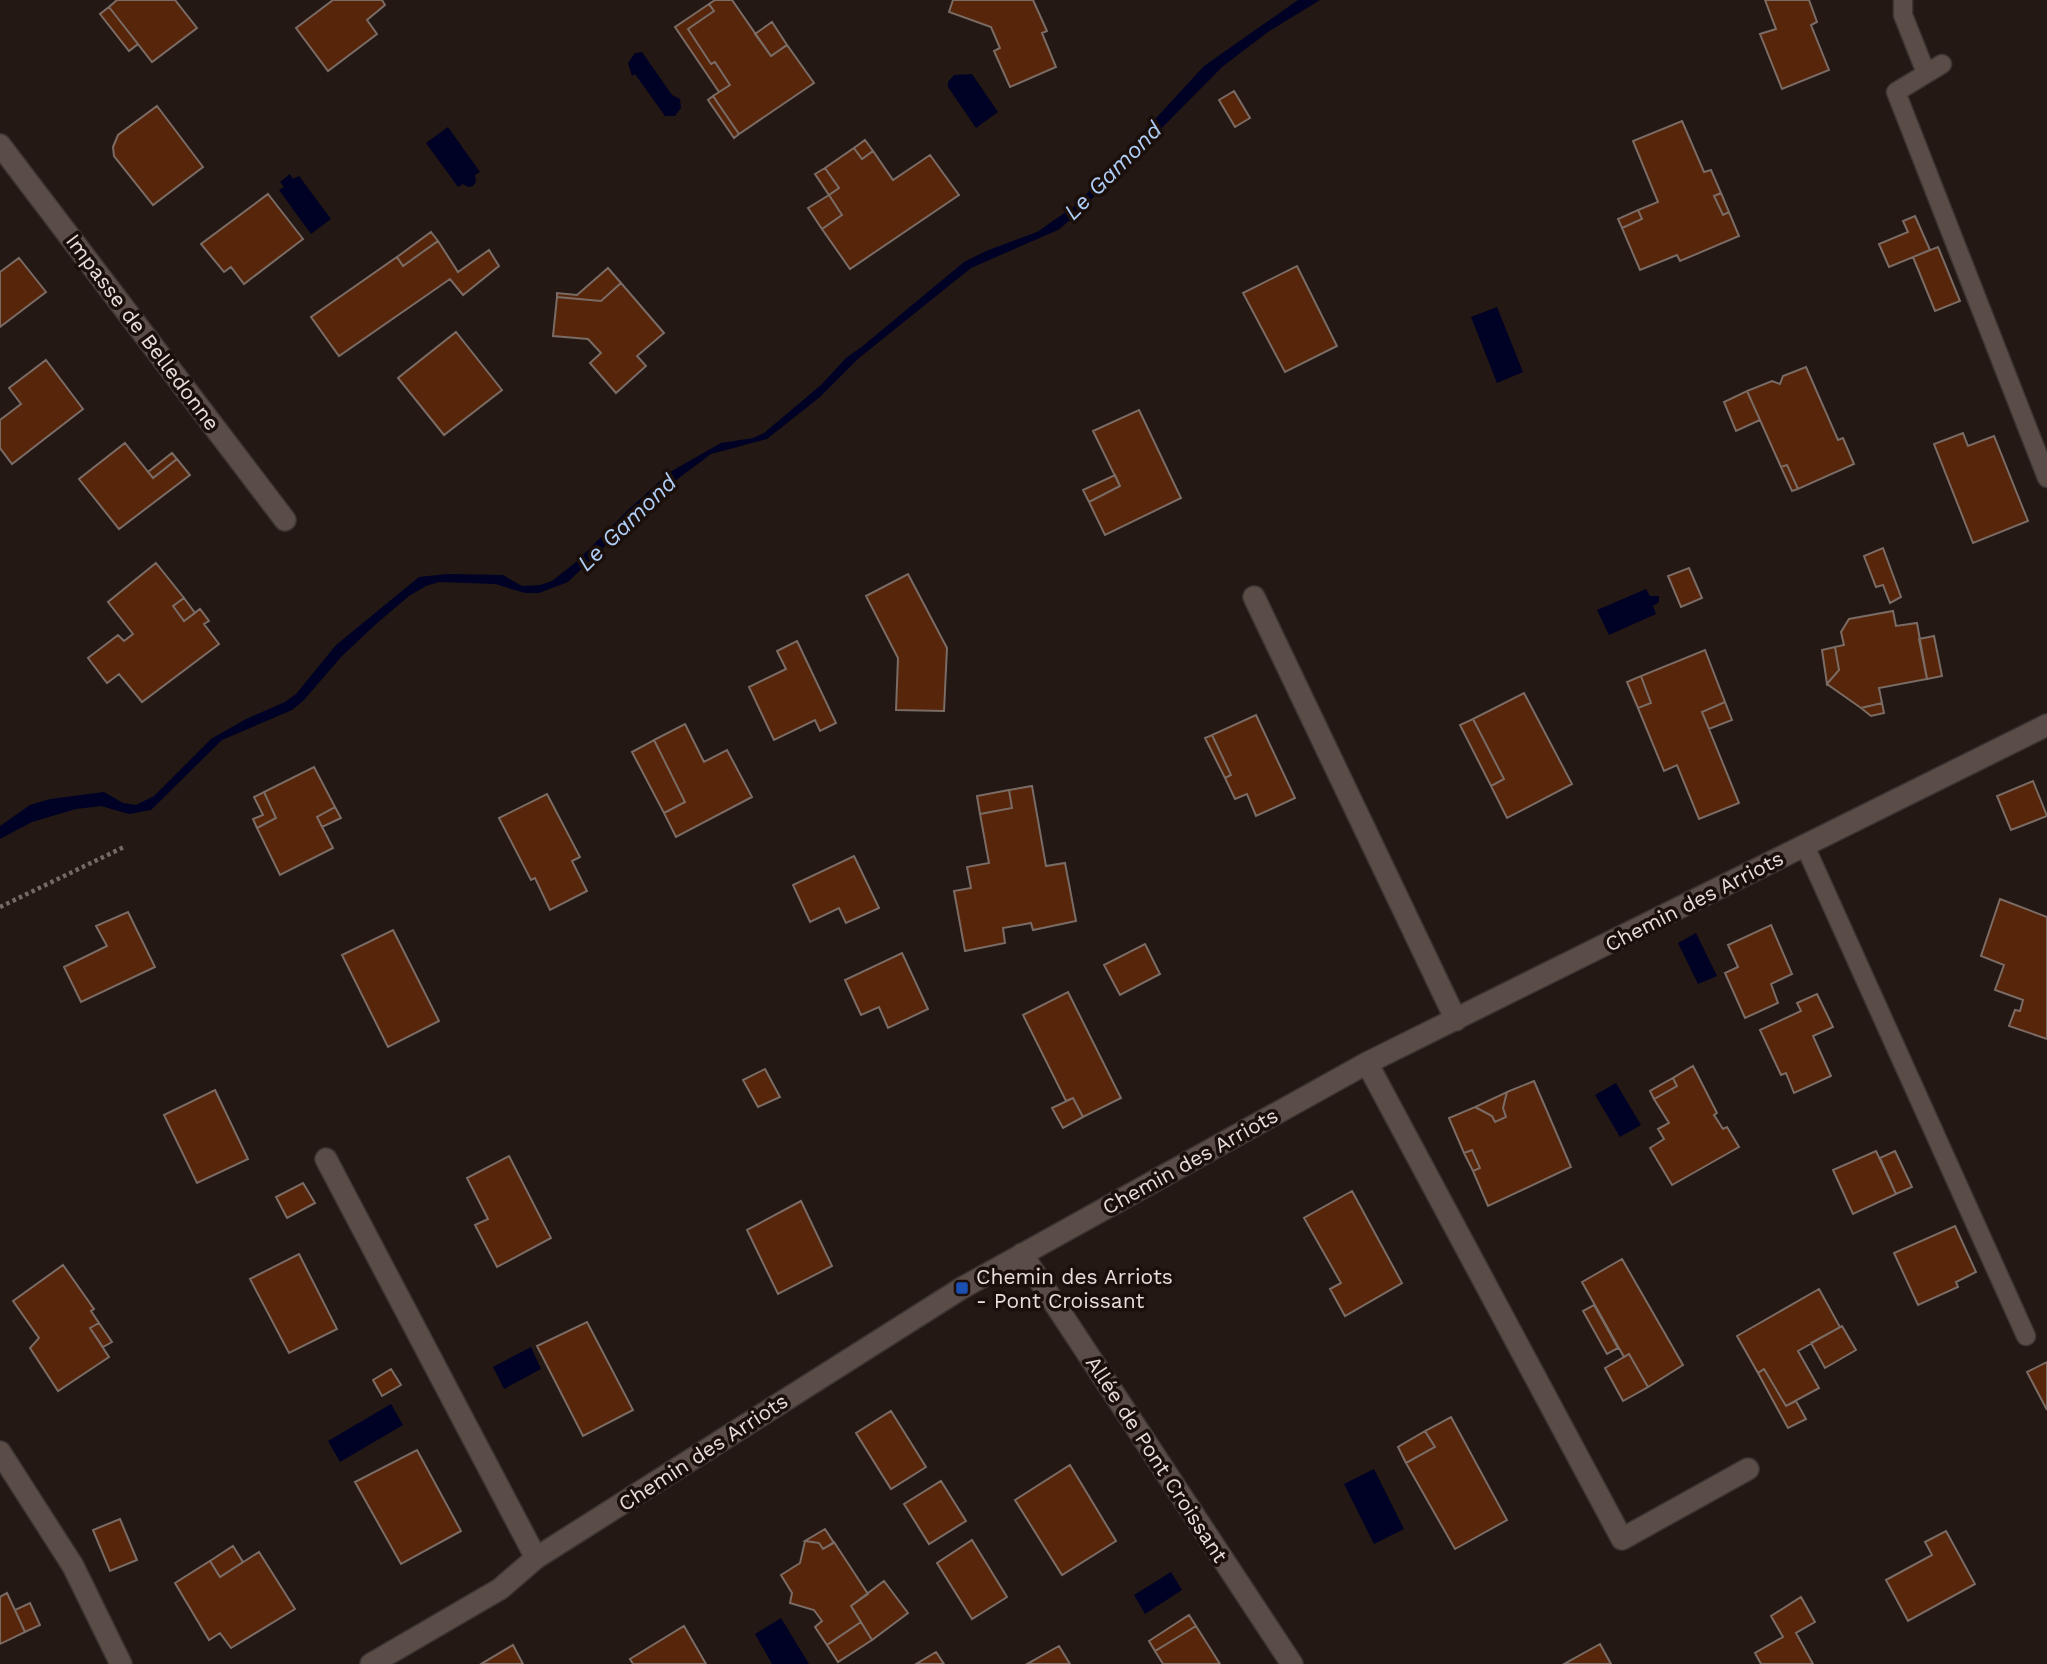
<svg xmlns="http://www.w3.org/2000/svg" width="2047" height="1664" font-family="'Work Sans',sans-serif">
<rect width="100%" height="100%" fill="#231813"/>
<!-- water -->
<path fill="#000225" d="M 1298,0 L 1320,0 L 1268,32 L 1222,67 L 1075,216 L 1058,230 L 971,268 L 859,358 L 820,397 L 767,439 L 711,454 L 663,490 L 568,582 L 539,593 L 525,593 L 495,584 L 439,582 L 426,586 L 409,596 L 376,624 L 341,657 L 304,700 L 292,710 L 222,740 L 151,810 L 129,814 L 101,806 L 76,809 L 32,822 L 0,839 L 0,826 L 30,805 L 50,799 L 104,792 L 123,803 L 136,805 L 154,796 L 211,739 L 246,719 L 285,702 L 296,694 L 336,645 L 419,577 L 447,574 L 503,575 L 522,586 L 540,585 L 552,581 L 576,562 L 628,510 L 670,472 L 721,443 L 753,438 L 764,433 L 821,385 L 846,358 L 864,345 L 964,262 L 986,251 L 1037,232 L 1076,205 L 1204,66 Z
M 642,52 L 672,95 L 680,99 L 681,108 L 675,116 L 665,116 L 635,74 L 632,76 L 628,63 L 635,53 Z
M 972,74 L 998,112 L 976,128 L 948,87 L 948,82 L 954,75 Z
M 448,127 L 480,172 L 475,175 L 476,182 L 473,186 L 468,187 L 463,184 L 458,187 L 426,143 Z
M 290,174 L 293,179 L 299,176 L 331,219 L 311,234 L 279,190 L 284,187 L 280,182 Z
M 1497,307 L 1523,372 L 1497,383 L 1471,317 Z
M 1646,589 L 1650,596 L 1659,596 L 1659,602 L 1653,606 L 1656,614 L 1609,635 L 1597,610 Z
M 1696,933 L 1717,976 L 1698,984 L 1678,943 Z
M 1616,1083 L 1641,1125 L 1620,1137 L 1595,1095 Z
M 531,1347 L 541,1369 L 504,1389 L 493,1367 Z
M 391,1404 L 403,1425 L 340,1462 L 328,1441 Z
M 1374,1469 L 1404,1529 L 1374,1544 L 1344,1484 Z
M 1171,1572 L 1182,1590 L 1145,1614 L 1134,1595 Z
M 781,1618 L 809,1664 L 772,1664 L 755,1634 Z"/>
<!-- building -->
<path fill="#56250a" stroke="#7a6b65" stroke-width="2" d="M 117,0 L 175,0 L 197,28 L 152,62 L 109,7 Z
M 333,0 L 382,0 L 385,5 L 367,20 L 377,34 L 328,71 L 296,28 Z
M 715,0 L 732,0 L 771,56 L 787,45 L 814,83 L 739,134 L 713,96 L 730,85 L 715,62 L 711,64 L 688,29 L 714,11 L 709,4 Z
M 953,0 L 1033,0 L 1047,31 L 1042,33 L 1056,67 L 1010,87 L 994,51 L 1000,48 L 991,27 L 949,12 Z
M 1765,0 L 1809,0 L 1817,22 L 1811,25 L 1829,70 L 1782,89 L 1760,34 L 1776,29 Z
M 709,4 L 714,11 L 688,29 L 711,64 L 715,62 L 730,85 L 719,92 L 675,27 Z
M 109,7 L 138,44 L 129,51 L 100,14 Z
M 772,22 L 787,45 L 771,56 L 755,34 Z
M 1234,91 L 1250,118 L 1235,127 L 1219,100 Z
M 713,96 L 739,134 L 734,138 L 708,100 Z
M 157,106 L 203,167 L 153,205 L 114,156 L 113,147 L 118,135 Z
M 1682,121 L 1704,172 L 1711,170 L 1721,193 L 1714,196 L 1723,215 L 1729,212 L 1739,236 L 1680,261 L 1677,255 L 1640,270 L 1622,228 L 1642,219 L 1638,210 L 1658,202 L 1633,141 Z
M 865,140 L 873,151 L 862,159 L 854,148 Z
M 854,148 L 862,159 L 873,151 L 893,180 L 930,155 L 959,195 L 850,269 L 822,229 L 842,215 L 829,195 L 839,188 L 825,168 Z
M 825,168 L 839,188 L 829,195 L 815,174 Z
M 1721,193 L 1729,212 L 1723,215 L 1714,196 Z
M 268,194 L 303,239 L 244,284 L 231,267 L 224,272 L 201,244 Z
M 829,195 L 842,215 L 822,229 L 808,208 Z
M 1638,210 L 1642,219 L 1622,228 L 1618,219 Z
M 1915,216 L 1930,250 L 1889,267 L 1879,244 L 1908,232 L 1903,221 Z
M 431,232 L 438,241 L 403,266 L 397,257 Z
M 438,241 L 458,272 L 489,250 L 499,266 L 463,295 L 450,279 L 339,356 L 311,317 L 397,257 L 403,266 Z
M 1938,247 L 1960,301 L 1935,311 L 1913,257 Z
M 19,258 L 46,292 L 0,327 L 0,272 Z
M 1297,266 L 1337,346 L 1285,372 L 1243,293 Z
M 608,268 L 621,283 L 601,301 L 557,297 L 557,293 L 577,295 Z
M 621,283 L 664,333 L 637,356 L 646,366 L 616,393 L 590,363 L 601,353 L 588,339 L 553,336 L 557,297 L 601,301 Z
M 456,332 L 502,390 L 444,435 L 398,378 Z
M 46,360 L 83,409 L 12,464 L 0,448 L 0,420 L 21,404 L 9,388 Z
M 1806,367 L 1838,440 L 1843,438 L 1854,464 L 1798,489 L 1787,465 L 1781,467 L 1747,391 L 1772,381 L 1780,384 L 1783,376 Z
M 1747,391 L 1760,420 L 1736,431 L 1724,402 Z
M 1139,410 L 1181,498 L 1105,535 L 1089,502 L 1120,486 L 1093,431 Z
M 1963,433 L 1968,446 L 1994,436 L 2028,521 L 1973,543 L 1934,444 Z
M 125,443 L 153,478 L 177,459 L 190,475 L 119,529 L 79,479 Z
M 172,453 L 177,459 L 153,478 L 148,472 Z
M 1787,465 L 1798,489 L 1792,491 L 1781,467 Z
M 1115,475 L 1120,486 L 1089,502 L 1083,490 Z
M 1883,548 L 1901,597 L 1890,603 L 1883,585 L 1876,587 L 1864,556 Z
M 156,563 L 184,598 L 173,606 L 184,621 L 200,609 L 209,621 L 204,624 L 219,644 L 142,702 L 119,674 L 107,683 L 88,658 L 118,635 L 124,641 L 133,634 L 108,602 Z
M 1689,568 L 1702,598 L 1681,607 L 1668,576 Z
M 908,574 L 947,648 L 944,711 L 896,710 L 898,658 L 866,596 Z
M 184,598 L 195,613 L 184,621 L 173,606 Z
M 1893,611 L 1896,626 L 1917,623 L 1927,679 L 1879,688 L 1882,703 L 1861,708 L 1827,684 L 1839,670 L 1835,647 L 1844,645 L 1841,632 L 1849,619 Z
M 1934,636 L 1942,676 L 1927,679 L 1919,639 Z
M 797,641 L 836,723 L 820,731 L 815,720 L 774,740 L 749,687 L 786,669 L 777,651 Z
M 1835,647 L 1839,670 L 1827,684 L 1822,650 Z
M 1705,650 L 1725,702 L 1702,712 L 1739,803 L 1699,819 L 1677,765 L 1664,771 L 1638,708 L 1651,703 L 1641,676 Z
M 1641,676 L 1651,703 L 1638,708 L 1627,682 Z
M 1524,693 L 1572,784 L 1507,818 L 1491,786 L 1504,779 L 1473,719 Z
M 1725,702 L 1732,720 L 1709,729 L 1702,712 Z
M 1882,703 L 1884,713 L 1871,716 L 1861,708 Z
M 1256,715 L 1295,798 L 1256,816 L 1247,794 L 1235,799 L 1225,778 L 1231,775 L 1212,735 Z
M 1473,719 L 1504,779 L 1491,786 L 1460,725 Z
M 685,724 L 704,762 L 727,750 L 752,797 L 676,837 L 664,813 L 685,802 L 654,740 Z
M 1212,735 L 1231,775 L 1225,778 L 1205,738 Z
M 654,740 L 685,802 L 664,813 L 632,752 Z
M 314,767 L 335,807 L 317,817 L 333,848 L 280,875 L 257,828 L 276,818 L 264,792 Z
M 2033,781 L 2047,816 L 2011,830 L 1997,796 Z
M 1032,786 L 1046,866 L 1065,863 L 1076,921 L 1033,930 L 1031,923 L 1003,928 L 1005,943 L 965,951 L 954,891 L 971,888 L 967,867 L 989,863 L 980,814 L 1012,808 L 1009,790 Z
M 1009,790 L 1012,808 L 980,814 L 977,796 Z
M 264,792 L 276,818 L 257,828 L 253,819 L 263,815 L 254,797 Z
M 547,794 L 580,857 L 572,861 L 587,891 L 550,910 L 535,878 L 531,880 L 499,818 Z
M 335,807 L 341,818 L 322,827 L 317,817 Z
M 854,856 L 879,908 L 846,923 L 839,908 L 810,922 L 793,885 Z
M 2000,899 L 2047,917 L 2047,1039 L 2009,1026 L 2015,1010 L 2020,1011 L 2023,1000 L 1995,990 L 2004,965 L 1981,956 Z
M 128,912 L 155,967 L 81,1002 L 64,967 L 107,946 L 96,926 Z
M 1771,925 L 1792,974 L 1771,984 L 1778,1003 L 1745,1018 L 1725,973 L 1738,967 L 1728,945 Z
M 393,930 L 439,1021 L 388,1047 L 342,955 Z
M 1145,944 L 1160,974 L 1120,995 L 1104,965 Z
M 902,953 L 928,1009 L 888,1028 L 879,1007 L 861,1015 L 845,980 Z
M 1068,992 L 1121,1098 L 1083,1117 L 1073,1098 L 1066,1101 L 1023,1015 Z
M 1817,994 L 1833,1027 L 1813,1036 L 1831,1076 L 1794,1093 L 1786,1073 L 1781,1075 L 1760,1030 L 1801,1011 L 1797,1003 Z
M 1693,1066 L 1717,1113 L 1714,1115 L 1723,1129 L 1727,1127 L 1739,1147 L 1672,1185 L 1650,1148 L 1664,1139 L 1658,1129 L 1669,1123 L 1654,1099 L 1677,1086 L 1673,1078 Z
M 765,1069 L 780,1097 L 758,1107 L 743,1080 Z
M 1673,1078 L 1677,1086 L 1654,1099 L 1650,1091 Z
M 1534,1081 L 1571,1167 L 1488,1206 L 1473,1171 L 1480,1168 L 1472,1150 L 1464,1153 L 1449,1118 L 1475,1107 L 1492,1116 L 1495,1122 L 1506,1117 L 1503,1108 L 1507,1092 Z
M 215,1090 L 248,1159 L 197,1183 L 164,1115 Z
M 1507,1092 L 1503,1108 L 1506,1117 L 1495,1122 L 1492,1116 L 1475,1107 Z
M 1073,1098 L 1083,1117 L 1063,1128 L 1052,1108 Z
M 1472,1150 L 1480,1168 L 1473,1171 L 1464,1153 Z
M 1876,1151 L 1896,1194 L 1853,1214 L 1833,1170 Z
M 1895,1151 L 1912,1187 L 1896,1194 L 1880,1158 Z
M 509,1156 L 551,1238 L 497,1267 L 475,1225 L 488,1219 L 467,1178 Z
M 303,1183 L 315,1203 L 287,1218 L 276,1197 Z
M 1352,1191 L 1402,1283 L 1345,1316 L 1330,1289 L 1341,1283 L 1304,1218 Z
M 801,1201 L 832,1266 L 778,1294 L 747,1230 Z
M 1955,1226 L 1976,1272 L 1956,1282 L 1958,1287 L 1918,1305 L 1894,1253 Z
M 299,1254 L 337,1329 L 289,1353 L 250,1279 Z
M 1622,1259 L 1683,1365 L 1648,1387 L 1629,1354 L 1624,1357 L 1582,1282 Z
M 63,1265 L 94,1309 L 91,1311 L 99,1323 L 90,1328 L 109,1357 L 58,1391 L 30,1348 L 39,1338 L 13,1301 Z
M 1819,1289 L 1840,1327 L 1798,1351 L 1819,1388 L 1786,1406 L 1764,1369 L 1758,1373 L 1737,1336 Z
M 1594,1305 L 1618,1348 L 1607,1354 L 1583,1311 Z
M 587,1322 L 633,1410 L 583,1436 L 537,1346 Z
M 99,1323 L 112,1342 L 103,1347 L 90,1328 Z
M 1842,1326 L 1856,1350 L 1825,1368 L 1811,1343 Z
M 1629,1354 L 1648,1387 L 1623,1401 L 1605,1368 Z
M 2047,1362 L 2047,1410 L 2027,1372 Z
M 391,1369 L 401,1385 L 382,1396 L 373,1380 Z
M 1764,1369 L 1786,1406 L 1796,1401 L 1806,1419 L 1788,1428 L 1758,1373 Z
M 891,1411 L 926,1467 L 891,1489 L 856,1433 Z
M 1451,1417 L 1507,1520 L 1455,1549 L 1406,1463 L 1435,1447 L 1425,1431 Z
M 1425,1431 L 1435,1447 L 1406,1463 L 1398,1447 Z
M 417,1450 L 461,1531 L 401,1564 L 355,1482 Z
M 1070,1465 L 1116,1541 L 1062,1575 L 1015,1500 Z
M 941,1481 L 966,1521 L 929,1544 L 904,1504 Z
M 120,1519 L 137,1560 L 110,1571 L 93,1530 Z
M 825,1529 L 834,1543 L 823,1549 L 819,1543 L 805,1541 Z
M 1946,1531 L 1975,1584 L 1908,1621 L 1886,1580 L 1932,1555 L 1925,1542 Z
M 972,1540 L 1007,1597 L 972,1619 L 937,1563 Z
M 805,1541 L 819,1543 L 823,1549 L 834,1542 L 868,1594 L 851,1606 L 861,1622 L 827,1645 L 815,1627 L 822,1621 L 814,1610 L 790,1603 L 792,1593 L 781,1575 L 800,1563 Z
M 233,1546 L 243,1562 L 220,1577 L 210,1561 Z
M 259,1552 L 295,1609 L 231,1648 L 220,1633 L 209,1640 L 175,1583 L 210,1561 L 220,1577 Z
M 884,1581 L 908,1613 L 872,1640 L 851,1606 Z
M 7,1593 L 25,1632 L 0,1644 L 0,1597 Z
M 1801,1597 L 1815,1622 L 1796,1633 L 1813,1664 L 1761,1664 L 1755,1653 L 1783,1637 L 1771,1616 Z
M 30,1603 L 40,1625 L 25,1632 L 15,1610 Z
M 1189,1615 L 1196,1626 L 1155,1651 L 1149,1641 Z
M 861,1622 L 872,1640 L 838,1662 L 827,1645 Z
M 684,1626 L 706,1664 L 633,1664 L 630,1659 Z
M 1196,1626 L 1220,1664 L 1163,1664 L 1155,1651 Z
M 1600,1644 L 1611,1664 L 1564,1664 Z
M 513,1645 L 523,1664 L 481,1664 Z
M 1059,1646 L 1070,1664 L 1027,1664 Z
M 936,1652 L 944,1664 L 916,1664 Z"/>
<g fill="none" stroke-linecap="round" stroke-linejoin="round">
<defs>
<path id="lane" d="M 1903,0 L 1903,15 L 1926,73
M 1942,64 L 1896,92 L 2047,478
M 1805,846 L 2026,1336"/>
<path id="street" d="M 0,145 L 285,520
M 1254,597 L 1456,1020
M 1367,1063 L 1622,1539 L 1748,1469
M 326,1159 L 536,1558
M 1022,1254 L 1292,1664
M 0,1452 L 73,1566 L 121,1664
M 371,1664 L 500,1589 L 536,1558 L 962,1288 L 1367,1063 L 2047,725"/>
</defs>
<!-- lane casing -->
<use href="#lane" stroke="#3c3432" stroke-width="21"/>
<!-- street casing -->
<use href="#street" stroke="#3c3432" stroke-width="24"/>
<!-- path -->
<path stroke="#756b66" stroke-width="4.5" stroke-dasharray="3.5 3.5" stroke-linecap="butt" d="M 0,907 L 124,847"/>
<!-- lane -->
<use href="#lane" stroke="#5a4d47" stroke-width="18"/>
<!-- street -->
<use href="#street" stroke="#5a4d47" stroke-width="21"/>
</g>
<!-- markers -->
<rect fill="#1a4fb4" stroke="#1a0f0a" stroke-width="2.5" x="955" y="1281" width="14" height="14" rx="3.5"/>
<g text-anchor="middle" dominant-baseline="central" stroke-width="7" stroke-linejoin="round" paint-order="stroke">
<!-- street labels -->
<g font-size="21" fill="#e7dedb" stroke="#1a0f0a">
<text transform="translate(143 332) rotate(53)">Impasse de Belledonne</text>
<text transform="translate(1694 901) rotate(-27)">Chemin des Arriots</text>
<text transform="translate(1190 1161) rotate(-29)">Chemin des Arriots</text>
<text transform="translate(703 1452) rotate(-33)">Chemin des Arriots</text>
<text transform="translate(1157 1459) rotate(57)">Allée de Pont Croissant</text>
</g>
<!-- poi labels -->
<g font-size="21" fill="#e7dedb" stroke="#1a0f0a" text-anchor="start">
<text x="976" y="1276">Chemin des Arriots<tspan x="976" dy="24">- Pont Croissant</tspan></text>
</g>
<!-- water labels -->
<g font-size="23" font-style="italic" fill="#afcef8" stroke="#1a0f0a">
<text transform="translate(1113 171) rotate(-45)">Le Gamond</text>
<text transform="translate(627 523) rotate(-44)">Le Gamond</text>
</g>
</g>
</svg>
